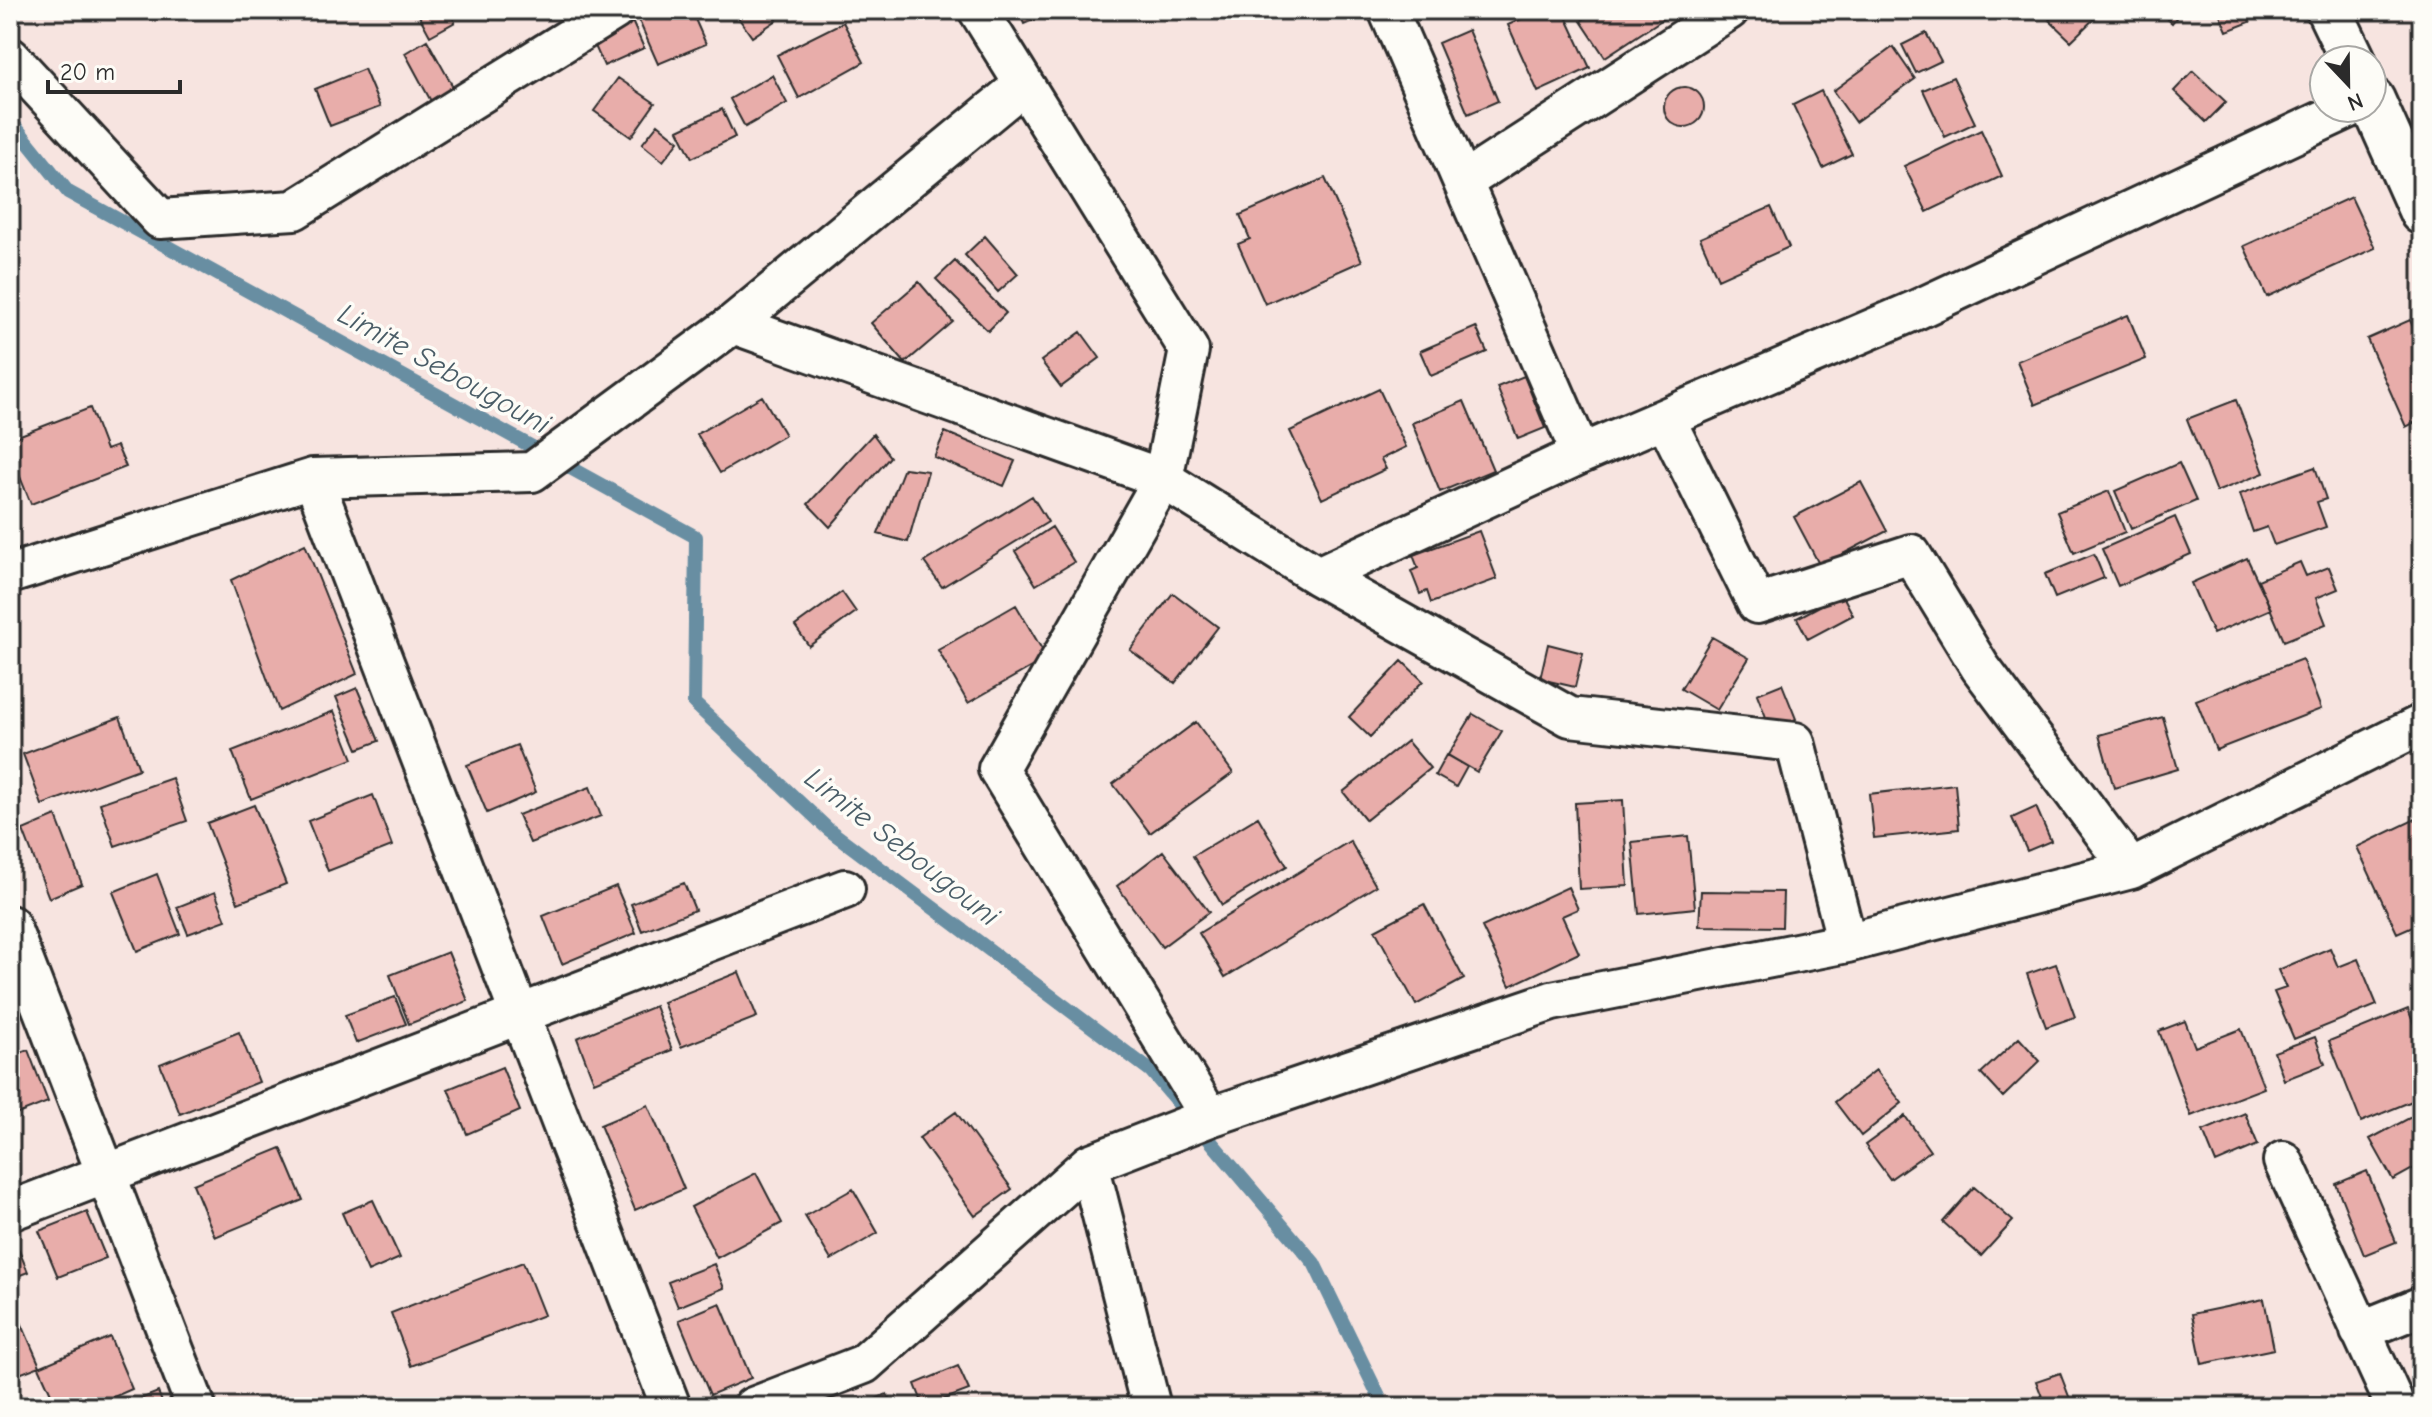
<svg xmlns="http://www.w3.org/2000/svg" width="2432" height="1417" font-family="'Comic Neue',sans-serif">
<rect width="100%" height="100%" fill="#f7e4e0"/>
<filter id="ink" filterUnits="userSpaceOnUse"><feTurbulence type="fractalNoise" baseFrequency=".0125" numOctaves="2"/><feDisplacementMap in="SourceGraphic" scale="16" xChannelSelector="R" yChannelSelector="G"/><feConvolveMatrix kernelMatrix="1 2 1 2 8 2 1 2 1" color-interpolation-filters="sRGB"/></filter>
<g filter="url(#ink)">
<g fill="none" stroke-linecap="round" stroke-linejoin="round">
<!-- stream -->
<path stroke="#688ea2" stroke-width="14" d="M 10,120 L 68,192 L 696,537 L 694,703 L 828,829 L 1151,1071 L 1314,1263 L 1384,1407"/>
</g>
<!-- building -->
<path fill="#e8adaa" stroke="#2b2b2b" stroke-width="2" d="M 416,10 L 449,10 L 455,22 L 430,36 Z
M 646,10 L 691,10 L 706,44 L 658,64 L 636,14 Z
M 739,10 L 770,10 L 777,20 L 752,37 L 735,13 Z
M 1018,10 L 1053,10 L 1054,11 L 1024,24 Z
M 1541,10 L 1563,10 L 1590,68 L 1538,92 L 1508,25 Z
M 1598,10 L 1666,10 L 1669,15 L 1605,57 L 1581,21 Z
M 2059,10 L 2103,10 L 2071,41 L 2049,20 Z
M 2157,10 L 2182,10 L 2172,23 Z
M 2218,10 L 2245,10 L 2250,22 L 2227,31 Z
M 631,19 L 644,48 L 604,66 L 591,37 Z
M 843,22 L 864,62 L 799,98 L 777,55 Z
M 1468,30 L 1498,101 L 1468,114 L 1438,43 Z
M 1926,33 L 1941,61 L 1916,73 L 1902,45 Z
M 427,40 L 456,92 L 433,105 L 405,53 Z
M 1893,47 L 1915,79 L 1855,122 L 1833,91 Z
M 364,69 L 380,107 L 330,126 L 315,89 Z
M 2193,71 L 2226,102 L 2206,122 L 2174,91 Z
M 772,75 L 787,103 L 745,127 L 730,99 Z
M 1953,77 L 1975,123 L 1945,137 L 1923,90 Z
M 618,78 L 655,103 L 631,137 L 594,111 Z
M1664 107a20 20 0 1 1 40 0a20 20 0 1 1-40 0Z
M 1821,91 L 1852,154 L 1823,168 L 1793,105 Z
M 722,109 L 735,137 L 692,158 L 678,130 Z
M 658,124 L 679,141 L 663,161 L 642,144 Z
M 1981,130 L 2002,176 L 1927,212 L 1904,166 Z
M 1325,178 L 1362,261 L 1265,304 L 1238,244 L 1250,239 L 1240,215 Z
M 2351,197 L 2375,248 L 2267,297 L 2244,246 Z
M 1771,207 L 1789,247 L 1718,279 L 1700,238 Z
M 985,236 L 1018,274 L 998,292 L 965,255 Z
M 955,261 L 1006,313 L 988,331 L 936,279 Z
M 919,282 L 953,322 L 905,363 L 871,323 Z
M 2128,315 L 2146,359 L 2035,405 L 2017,361 Z
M 2410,320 L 2422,347 L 2422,419 L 2406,427 L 2367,339 Z
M 1476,327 L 1487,352 L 1431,376 L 1420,351 Z
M 1081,332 L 1100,358 L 1061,387 L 1041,361 Z
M 1524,376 L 1545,428 L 1518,439 L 1497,387 Z
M 1379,389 L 1406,447 L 1381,459 L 1386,469 L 1322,499 L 1290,431 Z
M 762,396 L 785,435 L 720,473 L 697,434 Z
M 2236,400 L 2264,473 L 2216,492 L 2187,419 Z
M 1464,401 L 1493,470 L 1440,492 L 1412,423 Z
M 90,408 L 106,450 L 117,446 L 126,467 L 31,504 L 10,452 L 10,439 Z
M 945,432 L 1015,461 L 1004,486 L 934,457 Z
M 873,434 L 890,457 L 830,527 L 808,504 Z
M 2179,463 L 2196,501 L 2131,529 L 2115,491 Z
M 2315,467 L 2326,499 L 2317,502 L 2326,527 L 2274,545 L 2267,527 L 2253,532 L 2240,494 Z
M 904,468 L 928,471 L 908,542 L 878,534 Z
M 1861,482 L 1887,531 L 1820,566 L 1794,517 Z
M 2109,491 L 2125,532 L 2074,553 L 2057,512 Z
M 1032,496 L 1048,522 L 942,587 L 924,562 Z
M 2175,517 L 2191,554 L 2118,586 L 2102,549 Z
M 1052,527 L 1074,562 L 1036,585 L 1015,551 Z
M 1479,531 L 1497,579 L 1431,603 L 1427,591 L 1420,594 L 1411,571 L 1418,568 L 1413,555 Z
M 305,544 L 357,674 L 279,711 L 231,580 Z
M 2094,554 L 2104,578 L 2055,598 L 2045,574 Z
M 2247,558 L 2271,609 L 2213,634 L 2191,583 Z
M 2300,562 L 2306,576 L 2329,567 L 2338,589 L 2316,598 L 2326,624 L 2284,641 L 2258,580 Z
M 842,592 L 856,612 L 809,646 L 795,626 Z
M 1173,593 L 1218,627 L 1175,683 L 1130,650 Z
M 1842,594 L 1853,615 L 1808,639 L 1797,618 Z
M 1016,605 L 1047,658 L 968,703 L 938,650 Z
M 1712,637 L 1749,658 L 1717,710 L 1681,689 Z
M 1548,644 L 1583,653 L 1575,687 L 1540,679 Z
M 2302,659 L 2321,709 L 2216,750 L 2196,700 Z
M 1402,661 L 1423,681 L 1370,737 L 1349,717 Z
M 1782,684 L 1796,719 L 1771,730 L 1757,694 Z
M 357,688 L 379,741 L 358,749 L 336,697 Z
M 334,711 L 353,759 L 251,799 L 232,751 Z
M 1473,714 L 1502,731 L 1477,772 L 1448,755 Z
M 120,717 L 139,769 L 42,805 L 23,754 Z
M 2163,717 L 2178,769 L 2114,788 L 2099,735 Z
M 1196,722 L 1233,773 L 1150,833 L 1113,784 Z
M 1407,741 L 1430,768 L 1366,820 L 1343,792 Z
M 517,745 L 536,792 L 487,813 L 467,765 Z
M 1446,755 L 1467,767 L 1456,787 L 1435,775 Z
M 172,778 L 187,821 L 115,846 L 100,803 Z
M 1955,784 L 1959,829 L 1874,838 L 1869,794 Z
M 590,787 L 601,816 L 530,843 L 518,815 Z
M 373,795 L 392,846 L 328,871 L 308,821 Z
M 1623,800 L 1628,886 L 1579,889 L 1575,803 Z
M 254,805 L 286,884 L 238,903 L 207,823 Z
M 2036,807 L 2051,841 L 2027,851 L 2012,818 Z
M 56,816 L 82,884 L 49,898 L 23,830 Z
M 2422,816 L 2422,922 L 2397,933 L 2357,847 Z
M 1258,817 L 1287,866 L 1222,905 L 1193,856 Z
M 1688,836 L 1695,908 L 1639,914 L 1632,842 Z
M 1350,841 L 1376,886 L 1225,977 L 1199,933 Z
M 1163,851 L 1209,912 L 1162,947 L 1117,886 Z
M 157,874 L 180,934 L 137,951 L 113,892 Z
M 684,883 L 695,910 L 642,931 L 631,904 Z
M 616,886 L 636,933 L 562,964 L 543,916 Z
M 1568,887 L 1578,909 L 1562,916 L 1579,953 L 1510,986 L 1482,927 Z
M 1701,891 L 1783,892 L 1782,927 L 1699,926 Z
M 215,892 L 226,920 L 188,934 L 177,907 Z
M 1424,904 L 1464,979 L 1416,1005 L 1375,930 Z
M 2330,948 L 2338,967 L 2358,959 L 2377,1005 L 2294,1039 L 2274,992 L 2286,988 L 2278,970 Z
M 448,952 L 468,1001 L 409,1024 L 390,975 Z
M 2056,964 L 2075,1017 L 2046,1027 L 2027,974 Z
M 739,972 L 757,1017 L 681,1047 L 663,1002 Z
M 395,997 L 406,1024 L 356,1043 L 345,1015 Z
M 655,1006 L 672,1050 L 594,1082 L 577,1038 Z
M 2408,1009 L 2422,1045 L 2422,1097 L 2361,1122 L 2329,1041 Z
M 2185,1021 L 2195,1047 L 2241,1029 L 2264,1088 L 2191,1116 L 2159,1031 Z
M 239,1032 L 259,1082 L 180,1114 L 160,1064 Z
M 2315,1037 L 2325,1064 L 2284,1080 L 2274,1052 Z
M 2019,1038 L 2040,1061 L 2003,1097 L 1981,1073 Z
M 28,1050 L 48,1102 L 10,1117 L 10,1057 Z
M 502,1067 L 520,1111 L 467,1134 L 448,1089 Z
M 1876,1070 L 1902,1103 L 1861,1136 L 1835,1102 Z
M 648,1105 L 684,1189 L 635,1210 L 600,1125 Z
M 956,1112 L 1012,1189 L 975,1216 L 919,1138 Z
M 2245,1113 L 2258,1145 L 2216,1163 L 2203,1131 Z
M 1905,1116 L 1930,1151 L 1890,1179 L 1865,1145 Z
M 2413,1116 L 2422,1132 L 2422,1164 L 2393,1180 L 2370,1139 Z
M 281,1148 L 303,1200 L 215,1237 L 193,1184 Z
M 2367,1171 L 2396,1242 L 2364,1255 L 2336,1184 Z
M 756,1173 L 782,1223 L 717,1258 L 691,1207 Z
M 1974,1187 L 2013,1221 L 1981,1256 L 1943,1222 Z
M 853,1189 L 878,1233 L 831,1260 L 805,1216 Z
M 373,1200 L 400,1258 L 368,1272 L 342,1213 Z
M 87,1212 L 106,1258 L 58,1277 L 39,1231 Z
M 17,1246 L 28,1272 L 10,1279 L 10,1249 Z
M 523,1262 L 544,1315 L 411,1366 L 391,1313 Z
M 714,1264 L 724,1288 L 678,1307 L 668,1282 Z
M 2264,1299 L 2274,1349 L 2202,1364 L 2192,1314 Z
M 720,1303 L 751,1378 L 710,1395 L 679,1320 Z
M 17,1313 L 40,1366 L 14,1376 L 10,1366 L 10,1316 Z
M 110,1337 L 132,1389 L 91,1407 L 57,1407 L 39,1367 Z
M 958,1366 L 969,1390 L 924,1407 L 915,1384 Z
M 2060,1373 L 2073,1407 L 2046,1407 L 2036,1381 Z
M 158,1392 L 164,1407 L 120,1407 Z
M 887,1394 L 893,1407 L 857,1407 Z"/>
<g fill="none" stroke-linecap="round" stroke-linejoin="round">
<defs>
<path id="street" d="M 978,10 L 1189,350 L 1163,479 L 998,769 L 1210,1117
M 1388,10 L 1581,454
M 10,57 L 160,219 L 294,210 L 615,10
M 1463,182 L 1729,10
M 733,324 L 1163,479 L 1318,576 L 1570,717 L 1795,742 L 1847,943
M 1665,418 L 1757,604 L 1911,554 L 1980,667 L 2131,869
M 313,478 L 671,1407
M 10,574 L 313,478 L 532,472 L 733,324 L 1024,84
M 1318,576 L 1581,454 L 1916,310 L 2350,108
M 10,925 L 196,1407
M 2283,1161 L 2396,1407
M 1089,1164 L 1151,1407
M 10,1211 L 845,889
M 2360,1331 L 2422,1306
M 753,1407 L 864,1364 L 1089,1164 L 1210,1117 L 1552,1001 L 1847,943 L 2131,869 L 2422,724"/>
<path id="secondary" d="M 2329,10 L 2353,60
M 2372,100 L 2422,212"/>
</defs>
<!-- street casing -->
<use href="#street" stroke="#2b2b2b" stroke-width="44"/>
<!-- secondary casing -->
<use href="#secondary" stroke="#2b2b2b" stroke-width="50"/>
<!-- street -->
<use href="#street" stroke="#fdfcf7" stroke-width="38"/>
<!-- secondary -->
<use href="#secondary" stroke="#fdfcf7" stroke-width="44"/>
</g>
</g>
<g text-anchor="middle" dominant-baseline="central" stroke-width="7" stroke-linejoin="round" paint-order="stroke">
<!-- water labels -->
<g font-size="30" font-style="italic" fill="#4a5d67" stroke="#fdfcf7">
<text transform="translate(444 369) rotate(29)">Limite Sebougouni</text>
<text transform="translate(902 847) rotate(38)">Limite Sebougouni</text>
</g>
</g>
<!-- margin -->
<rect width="2432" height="1417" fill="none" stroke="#fdfcf7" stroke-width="40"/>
<rect x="20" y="20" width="2392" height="1377" fill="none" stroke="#2b2b2b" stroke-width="3" filter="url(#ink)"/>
<!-- north arrow -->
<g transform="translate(2348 84) rotate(158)"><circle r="38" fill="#fdfcf7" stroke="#a9a8a5" stroke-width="2"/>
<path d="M0-6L14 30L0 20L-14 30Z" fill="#2b2b2b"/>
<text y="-12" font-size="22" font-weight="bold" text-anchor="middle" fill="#2b2b2b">N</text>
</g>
<!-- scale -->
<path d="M48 80v12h132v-12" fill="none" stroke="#2b2b2b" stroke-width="4"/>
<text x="60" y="80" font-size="24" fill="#2b2b2b" stroke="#fdfcf7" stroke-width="6" paint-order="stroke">20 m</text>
</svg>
